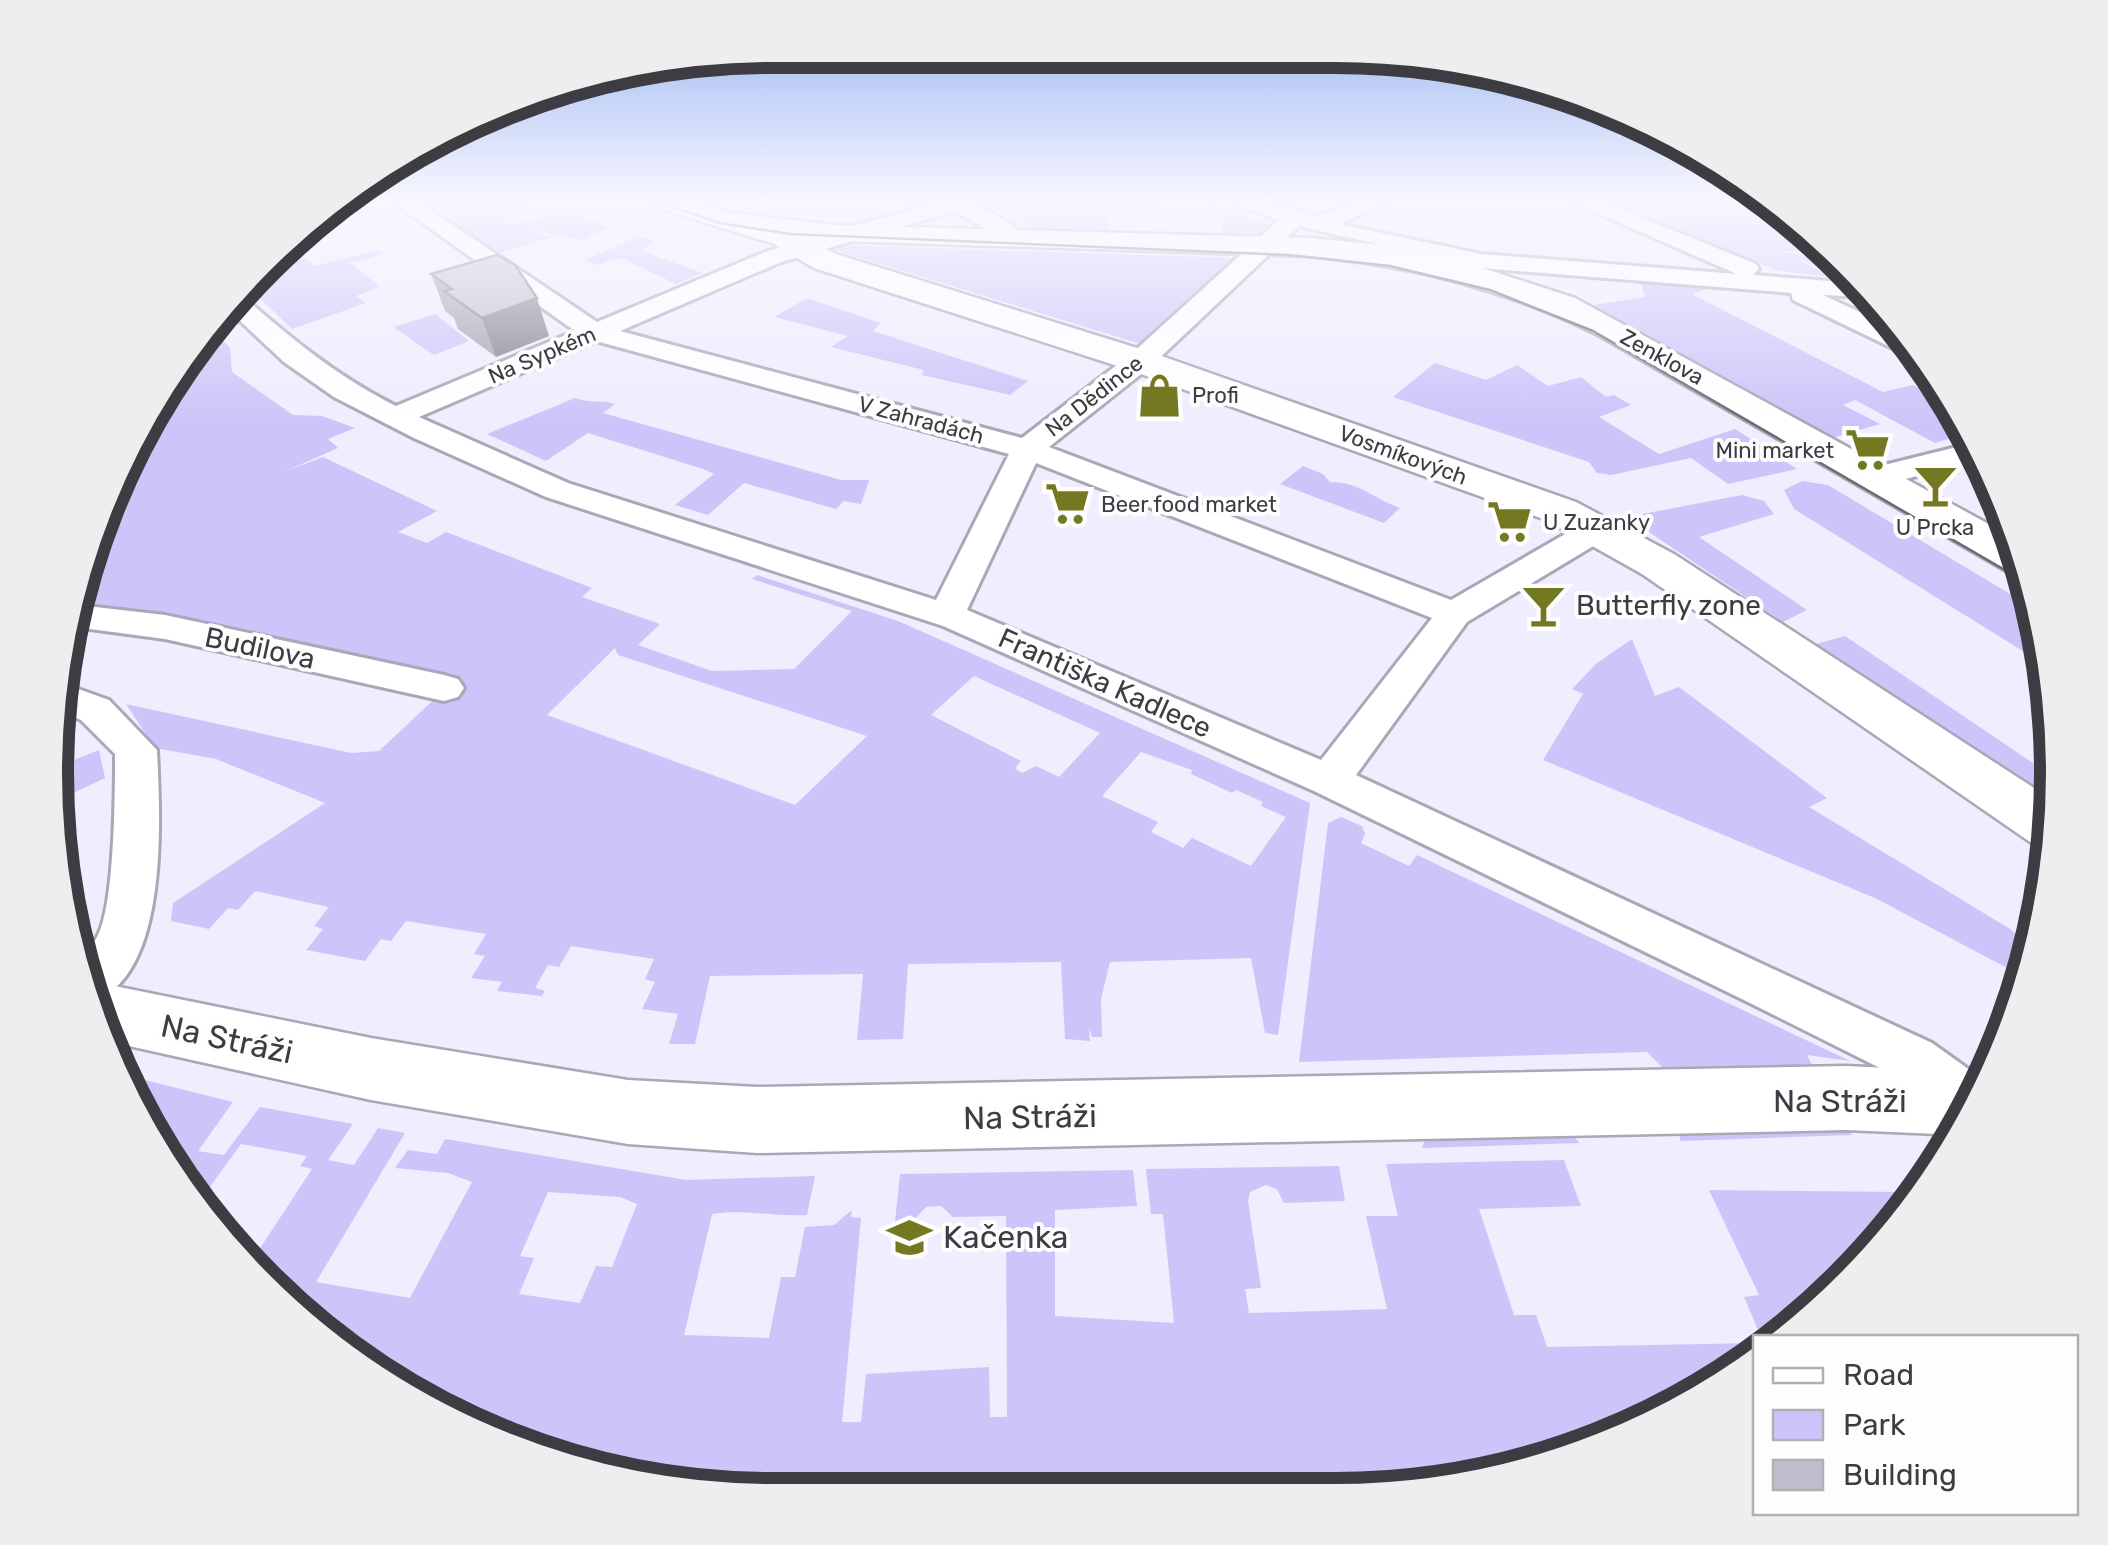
<svg xmlns="http://www.w3.org/2000/svg" width="2108" height="1545" font-family="Rubik,sans-serif">
<rect width="100%" height="100%" fill="#efedfe"/>
<!-- green -->
<path fill="#cdc5f9" fill-rule="evenodd" d="M 419,202 L 532,202 L 522,205 L 532,211 L 504,220 L 516,224 L 565,210 L 610,227 L 581,241 L 526,227 L 550,238 L 500,252 Z
M 992,202 L 1144,202 L 1184,215 L 1208,205 L 1269,224 L 1260,238 L 1222,236 L 1222,221 L 1110,214 L 1109,233 L 1043,231 L 984,205 Z
M 1608,202 L 1770,202 L 1823,252 L 1778,251 C 1803,254 1832,261 1852,280 L 1793,257 L 1832,277 L 1778,271 Z
M 638,236 L 653,241 L 641,251 L 703,273 L 676,284 L 622,258 L 595,265 L 585,260 Z
M 289,244 L 315,266 L 378,250 L 383,254 L 351,263 L 380,287 L 356,296 L 366,303 L 292,329 L 244,283 Z
M 845,245 L 1240,258 L 1141,344 L 834,250 Z
M 1640,281 L 1695,285 L 1704,290 L 1692,294 L 1883,392 L 1913,385 L 1954,406 L 1971,432 L 1935,443 L 1855,400 L 1843,405 L 1880,424 L 1832,438 L 1594,305 L 1645,297 Z
M 807,298 L 881,323 L 873,331 L 1028,381 L 1010,395 L 922,375 L 924,370 L 831,347 L 848,336 L 774,317 Z
M 435,314 L 469,341 L 434,355 L 393,327 Z
M 209,326 L 230,348 L 232,372 L 293,415 L 322,416 L 355,428 L 328,439 L 338,448 L 284,472 L 323,457 L 437,511 L 398,532 L 427,543 L 446,532 L 592,588 L 582,597 L 660,624 L 638,645 L 712,671 L 794,669 L 852,611 L 752,579 L 757,575 L 898,621 L 1310,803 L 1278,1035 L 1265,1033 L 1251,958 L 1110,962 L 1101,999 L 1102,1037 L 1092,1037 L 1089,1027 L 1090,1041 L 1065,1039 L 1061,962 L 908,964 L 903,1039 L 857,1040 L 863,974 L 710,976 L 695,1044 L 669,1044 L 678,1014 L 642,1009 L 655,982 L 645,979 L 654,959 L 571,946 L 559,967 L 548,965 L 535,988 L 545,991 L 542,996 L 497,991 L 502,982 L 471,978 L 485,956 L 474,954 L 486,934 L 406,921 L 391,941 L 381,939 L 365,961 L 306,950 L 323,929 L 314,926 L 329,907 L 255,891 L 238,910 L 228,908 L 209,929 L 171,921 L 173,903 L 325,803 L 216,759 L 155,748 L 126,704 L 351,753 L 379,751 L 458,677 L 181,620 L 77,608 L 124,453 ZM 615,648 L 618,655 L 867,736 L 795,805 L 547,715 ZM 974,676 L 1100,733 L 1059,777 L 1036,766 L 1022,773 L 1015,768 L 1021,761 L 931,715 ZM 1141,752 L 1192,770 L 1191,774 L 1232,793 L 1236,790 L 1263,802 L 1261,806 L 1286,817 L 1251,866 L 1192,838 L 1183,848 L 1151,832 L 1158,822 L 1102,796 Z
M 1435,363 L 1486,380 L 1517,365 L 1548,386 L 1581,377 L 1606,397 L 1614,395 L 1631,405 L 1599,417 L 1659,454 L 1735,429 L 1797,469 L 1728,484 L 1691,458 L 1611,475 L 1597,473 L 1589,462 L 1393,397 Z
M 575,398 C 590,404 602,399 615,404 L 603,413 L 841,480 L 869,480 L 861,504 L 844,501 L 836,509 L 744,483 L 708,515 L 675,505 L 714,474 L 703,469 L 588,433 L 546,461 L 487,434 Z
M 1303,466 L 1323,474 L 1330,482 C 1360,482 1372,498 1400,508 L 1384,523 L 1280,484 Z
M 1802,481 L 1828,485 L 2037,610 L 2047,666 L 1794,509 L 1784,490 Z
M 1742,495 L 1764,501 L 1774,514 L 1699,537 L 1807,610 L 1783,622 L 1631,520 L 1632,516 Z
M 1845,636 L 2055,778 L 2054,800 L 1816,644 Z
M 1632,639 L 1655,696 L 1679,687 L 1827,798 L 1809,807 L 2010,929 L 2033,948 L 2030,962 L 2009,969 L 1875,898 L 1543,760 L 1583,694 L 1572,689 L 1597,663 Z
M 99,750 L 105,778 L 56,801 L 56,767 Z
M 1341,817 L 1362,826 L 1365,834 L 1361,843 L 1409,866 L 1417,855 L 1850,1061 L 1807,1055 L 1817,1075 L 1673,1078 L 1647,1052 L 1299,1062 L 1328,823 Z
M 141,1079 L 233,1102 L 198,1151 L 224,1155 L 260,1107 L 353,1124 L 328,1160 L 354,1165 L 378,1128 L 405,1133 L 316,1282 L 410,1298 L 472,1182 L 448,1173 L 395,1168 L 408,1150 L 437,1154 L 445,1139 L 686,1180 L 815,1176 L 807,1215 C 774,1217 743,1209 712,1214 L 684,1335 L 769,1338 L 781,1277 L 795,1277 L 805,1227 L 834,1225 L 852,1210 L 851,1217 L 861,1218 L 842,1422 L 861,1422 L 866,1374 L 989,1367 L 990,1417 L 1007,1417 L 1006,1216 L 953,1217 L 941,1206 L 926,1207 L 912,1222 L 895,1222 L 900,1174 L 1133,1170 L 1137,1206 L 1055,1210 L 1055,1316 L 1174,1323 L 1163,1214 L 1151,1214 L 1146,1169 L 1339,1166 L 1345,1201 L 1284,1203 L 1277,1189 L 1266,1185 L 1250,1192 L 1248,1201 L 1261,1288 L 1245,1289 L 1249,1313 L 1387,1309 L 1366,1216 L 1398,1216 L 1386,1164 L 1564,1160 L 1581,1206 L 1479,1209 L 1514,1315 L 1536,1315 L 1547,1347 L 1755,1343 L 1755,1357 L 1613,1440 L 1430,1489 L 725,1493 L 585,1470 L 452,1420 L 297,1316 L 249,1265 L 312,1169 L 300,1166 L 307,1156 L 241,1144 L 196,1206 L 159,1143 L 167,1132 L 152,1129 L 130,1092 ZM 548,1192 L 620,1197 L 637,1204 L 612,1267 L 596,1266 L 580,1303 L 519,1294 L 534,1258 L 520,1256 Z
M 1847,1125 L 1852,1135 L 1680,1141 L 1680,1128 Z
M 1569,1132 L 1580,1143 L 1422,1148 L 1427,1134 Z
M 1709,1190 L 1903,1192 L 1911,1203 L 1879,1248 L 1784,1337 L 1761,1337 L 1744,1297 L 1759,1295 Z"/>
<g fill="none" stroke-linecap="round" stroke-linejoin="round">
<defs>
<path id="street" d="M 336,202 L 372,202 L 361,209 L 323,214 Z
M 393,202 L 419,202 L 597,322 L 765,252 L 937,202 L 973,202 L 1014,226 L 1017,231 L 1014,236 L 998,236 L 954,211 L 781,262 L 620,331 L 1022,438 L 1130,355 L 1279,220 L 1231,202 L 1267,202 L 1316,217 L 1356,202 L 1388,202 L 1340,224 L 1481,254 L 1737,274 L 1572,202 L 1603,202 L 1756,264 L 1759,269 L 1753,275 L 1856,283 L 1871,297 L 1823,295 L 1911,336 L 1924,357 L 1909,356 L 1793,300 L 1791,293 L 1481,268 L 1299,226 L 1150,367 L 1049,447 L 1451,600 L 1586,522 L 1610,522 L 1615,529 L 1610,536 L 1467,622 L 1356,775 L 1932,1043 L 1985,1081 L 1965,1126 L 1894,1075 L 1748,1002 L 1314,791 L 943,626 L 546,497 L 414,438 L 334,397 L 284,362 L 223,305 L 238,292 C 288,336 336,376 396,406 L 575,331 ZM 596,341 L 1009,454 L 936,600 L 568,483 L 419,417 ZM 1036,463 L 1432,618 L 1321,760 L 967,610 Z
M 1977,442 L 1985,458 L 1875,487 L 1864,484 L 1859,477 L 1864,470 Z
M 78,605 L 165,615 L 444,675 L 458,679 L 464,688 L 458,697 L 444,701 L 165,639 L 75,627 L 72,626 Z
M 56,681 L 109,700 L 157,750 C 160,816 170,975 92,1002 L 80,956 C 85,951 92,945 96,939 C 115,909 115,793 115,754 L 81,720 L 56,709 Z"/>
<path id="secondary" d="M 95,982 L 371,1038 L 628,1080 L 757,1087 L 1846,1066 L 1975,1072 L 1987,1077 L 1960,1135 L 1846,1130 L 757,1153 L 628,1144 L 371,1100 L 102,1040 L 88,984 Z"/>
<path id="primary" d="M 653,202 L 698,202 L 732,213 L 834,225 L 1311,238 L 1381,245 L 1458,260 L 1575,298 L 2016,539 L 2029,574 L 2008,572 L 1600,336 C 1505,289 1416,267 1311,256 L 810,240 L 836,254 L 1153,353 L 1576,502 L 1674,554 L 2054,801 L 2052,850 L 2033,844 L 1642,574 L 1546,520 L 1127,369 L 814,268 L 772,243 L 657,208 Z"/>
</defs>
<!-- street casing -->
<use href="#street" stroke="#aaa7b7" stroke-width="6"/>
<!-- secondary casing -->
<use href="#secondary" stroke="#aaa7b7" stroke-width="5"/>
<!-- primary casing -->
<use href="#primary" stroke="#aaa7b7" stroke-width="5"/>
<!-- street -->
<use href="#street" fill="#fff" fill-rule="evenodd"/>
<!-- secondary -->
<use href="#secondary" fill="#fff" fill-rule="evenodd"/>
<!-- primary -->
<use href="#primary" fill="#fff" fill-rule="evenodd"/>
<!-- tram -->
<path stroke="#6c6a73" stroke-width="2.5" d="M 657,202 L 720,223 L 790,234 L 1289,255 L 1390,266 L 1490,290 L 1593,331 L 2034,587"/>
</g>
<!-- wall -->
<path fill="#a5a3b1" d="M 431,274 L 549,336 L 496,357 L 458,329 L 454,318 L 445,311 Z"/>
<!-- shaded-wall -->
<path fill="#868590" d="M 537,298 L 549,336 L 496,357 L 482,318 Z"/>
<!-- building -->
<path fill="#c0bece" stroke="#868590" stroke-width="2.5" d="M 497,255 L 515,265 L 537,298 L 482,318 L 444,291 L 452,289 L 431,274 Z"/>
<!-- sky -->
<linearGradient id="sky" x2="0" y2="1"><stop stop-color="#97b3ef"/><stop offset="0.48" stop-color="#f8f7ff"/><stop offset="1" stop-color="#f8f7ff" stop-opacity="0"/></linearGradient>
<rect width="2108" height="419" fill="url(#sky)"/>
<!-- icons -->
<defs>
<symbol id="shop-bare" viewBox="-9 -9 18 18"><path d="M-5-2.5h2.3a2.7 3.5 0 0 1 5.4 0H5L5.5 6h-11ZM-1.5-2.5h3a1.5 2.3 0 0 0-3 0Z" fill="#747821" stroke="#fdfdfd" stroke-width="2.5" paint-order="stroke"/></symbol>
<symbol id="supermarket-bare" viewBox="-9 -9 18 18"><path d="M-6-5.5h2.5l.6 2H6L4.5 2H-2.5L-4.4-4H-6ZM-1.5 3.2a1.3 1.3 0 1 0 .1 0ZM3 3.2a1.3 1.3 0 1 0 .1 0Z" fill="#747821" stroke="#fdfdfd" stroke-width="2.5" paint-order="stroke"/></symbol>
<symbol id="bar-bare" viewBox="-9 -9 18 18"><path d="M-6-5H6L.8 .8V4.5H3.5V6h-7V4.5H-.8V.8Z" fill="#747821" stroke="#fdfdfd" stroke-width="2.5" paint-order="stroke"/></symbol>
<symbol id="school-bare" viewBox="-9 -9 18 18"><path d="M0-5L7-2L0 1L-7-2ZM-4 1L0 2.5L4 1V4Q0 6-4 4Z" fill="#747821" stroke="#fdfdfd" stroke-width="2.5" paint-order="stroke"/></symbol>
</defs>
<g fill-rule="evenodd">
<use href="#shop-bare" x="1128" y="364" width="63" height="63"/>
<use href="#supermarket-bare" x="1836" y="418" width="63" height="63"/>
<use href="#bar-bare" x="1904" y="454" width="63" height="63"/>
<use href="#supermarket-bare" x="1036" y="472" width="63" height="63"/>
<use href="#supermarket-bare" x="1478" y="490" width="63" height="63"/>
<use href="#bar-bare" x="1512" y="574" width="63" height="63"/>
<use href="#school-bare" x="878" y="1206" width="63" height="63"/>
</g>
<g text-anchor="middle" dominant-baseline="central" stroke-width="8" stroke-linejoin="round" paint-order="stroke">
<!-- far-street labels -->
<g font-size="22" fill="#3d3c42" stroke="#fdfdfd">
<text transform="translate(542 355) rotate(-23)">Na Sypkém</text>
<text transform="translate(1662 357) rotate(29)">Zenklova</text>
<text transform="translate(1094 396) rotate(-38)">Na Dědince</text>
<text transform="translate(921 420) rotate(15)">V Zahradách</text>
<text transform="translate(1403 455) rotate(20)">Vosmíkových</text>
</g>
<!-- far-poi labels -->
<g font-size="22" fill="#3d3c42" stroke="#fdfdfd" text-anchor="start">
<text x="1192" y="395">Profi</text>
<text x="1834" y="450" text-anchor="end">Mini market</text>
<text x="1101" y="504">Beer food market</text>
<text x="1543" y="522">U Zuzanky</text>
<text x="1935" y="527" text-anchor="middle">U Prcka</text>
</g>
<!-- poi labels -->
<g font-size="28" fill="#3d3c42" stroke="#fdfdfd" text-anchor="start">
<text x="1576" y="605">Butterfly zone</text>
</g>
<!-- street labels -->
<g font-size="28" fill="#3d3c42" stroke="#fdfdfd">
<text transform="translate(260 648) rotate(12)">Budilova</text>
<text transform="translate(1105 683) rotate(24)">Františka Kadlece</text>
</g>
<!-- near-street labels -->
<g font-size="32" fill="#3d3c42" stroke="#fdfdfd">
<text transform="translate(227 1039) rotate(12)">Na Stráži</text>
<text x="1840" y="1101">Na Stráži</text>
<text transform="translate(1030 1117) rotate(-1)">Na Stráži</text>
</g>
<!-- near-poi labels -->
<g font-size="32" fill="#3d3c42" stroke="#fdfdfd" text-anchor="start">
<text x="943" y="1237">Kačenka</text>
</g>
</g>
<!-- crop -->
<path d="M0 0H2108V1545H0ZM773 68H1335A705 705 0 0 1 2040 773V773A705 705 0 0 1 1335 1478H773A705 705 0 0 1 68 773V773A705 705 0 0 1 773 68Z" fill="#eee" fill-rule="evenodd"/>
<path fill="none" stroke="#3d3c42" stroke-width="12" d="M773 68H1335A705 705 0 0 1 2040 773V773A705 705 0 0 1 1335 1478H773A705 705 0 0 1 68 773V773A705 705 0 0 1 773 68Z"/>
<!-- legend -->
<rect x="1753" y="1335" width="325" height="180" fill="#fdfdfd" stroke="#b0b0b2" stroke-width="2.5"/>
<rect x="1773" y="1368" width="50" height="15" fill="#ffffff" stroke="#b0b0b2" stroke-width="2.5"/>
<text x="1843" y="1385" font-size="30" fill="#3d3c42">Road</text>
<rect x="1773" y="1410" width="50" height="30" fill="#cdc5f9" stroke="#b0b0b2" stroke-width="2.5"/>
<text x="1843" y="1435" font-size="30" fill="#3d3c42">Park</text>
<rect x="1773" y="1460" width="50" height="30" fill="#c0bece" stroke="#b0b0b2" stroke-width="2.5"/>
<text x="1843" y="1485" font-size="30" fill="#3d3c42">Building</text>
</svg>
